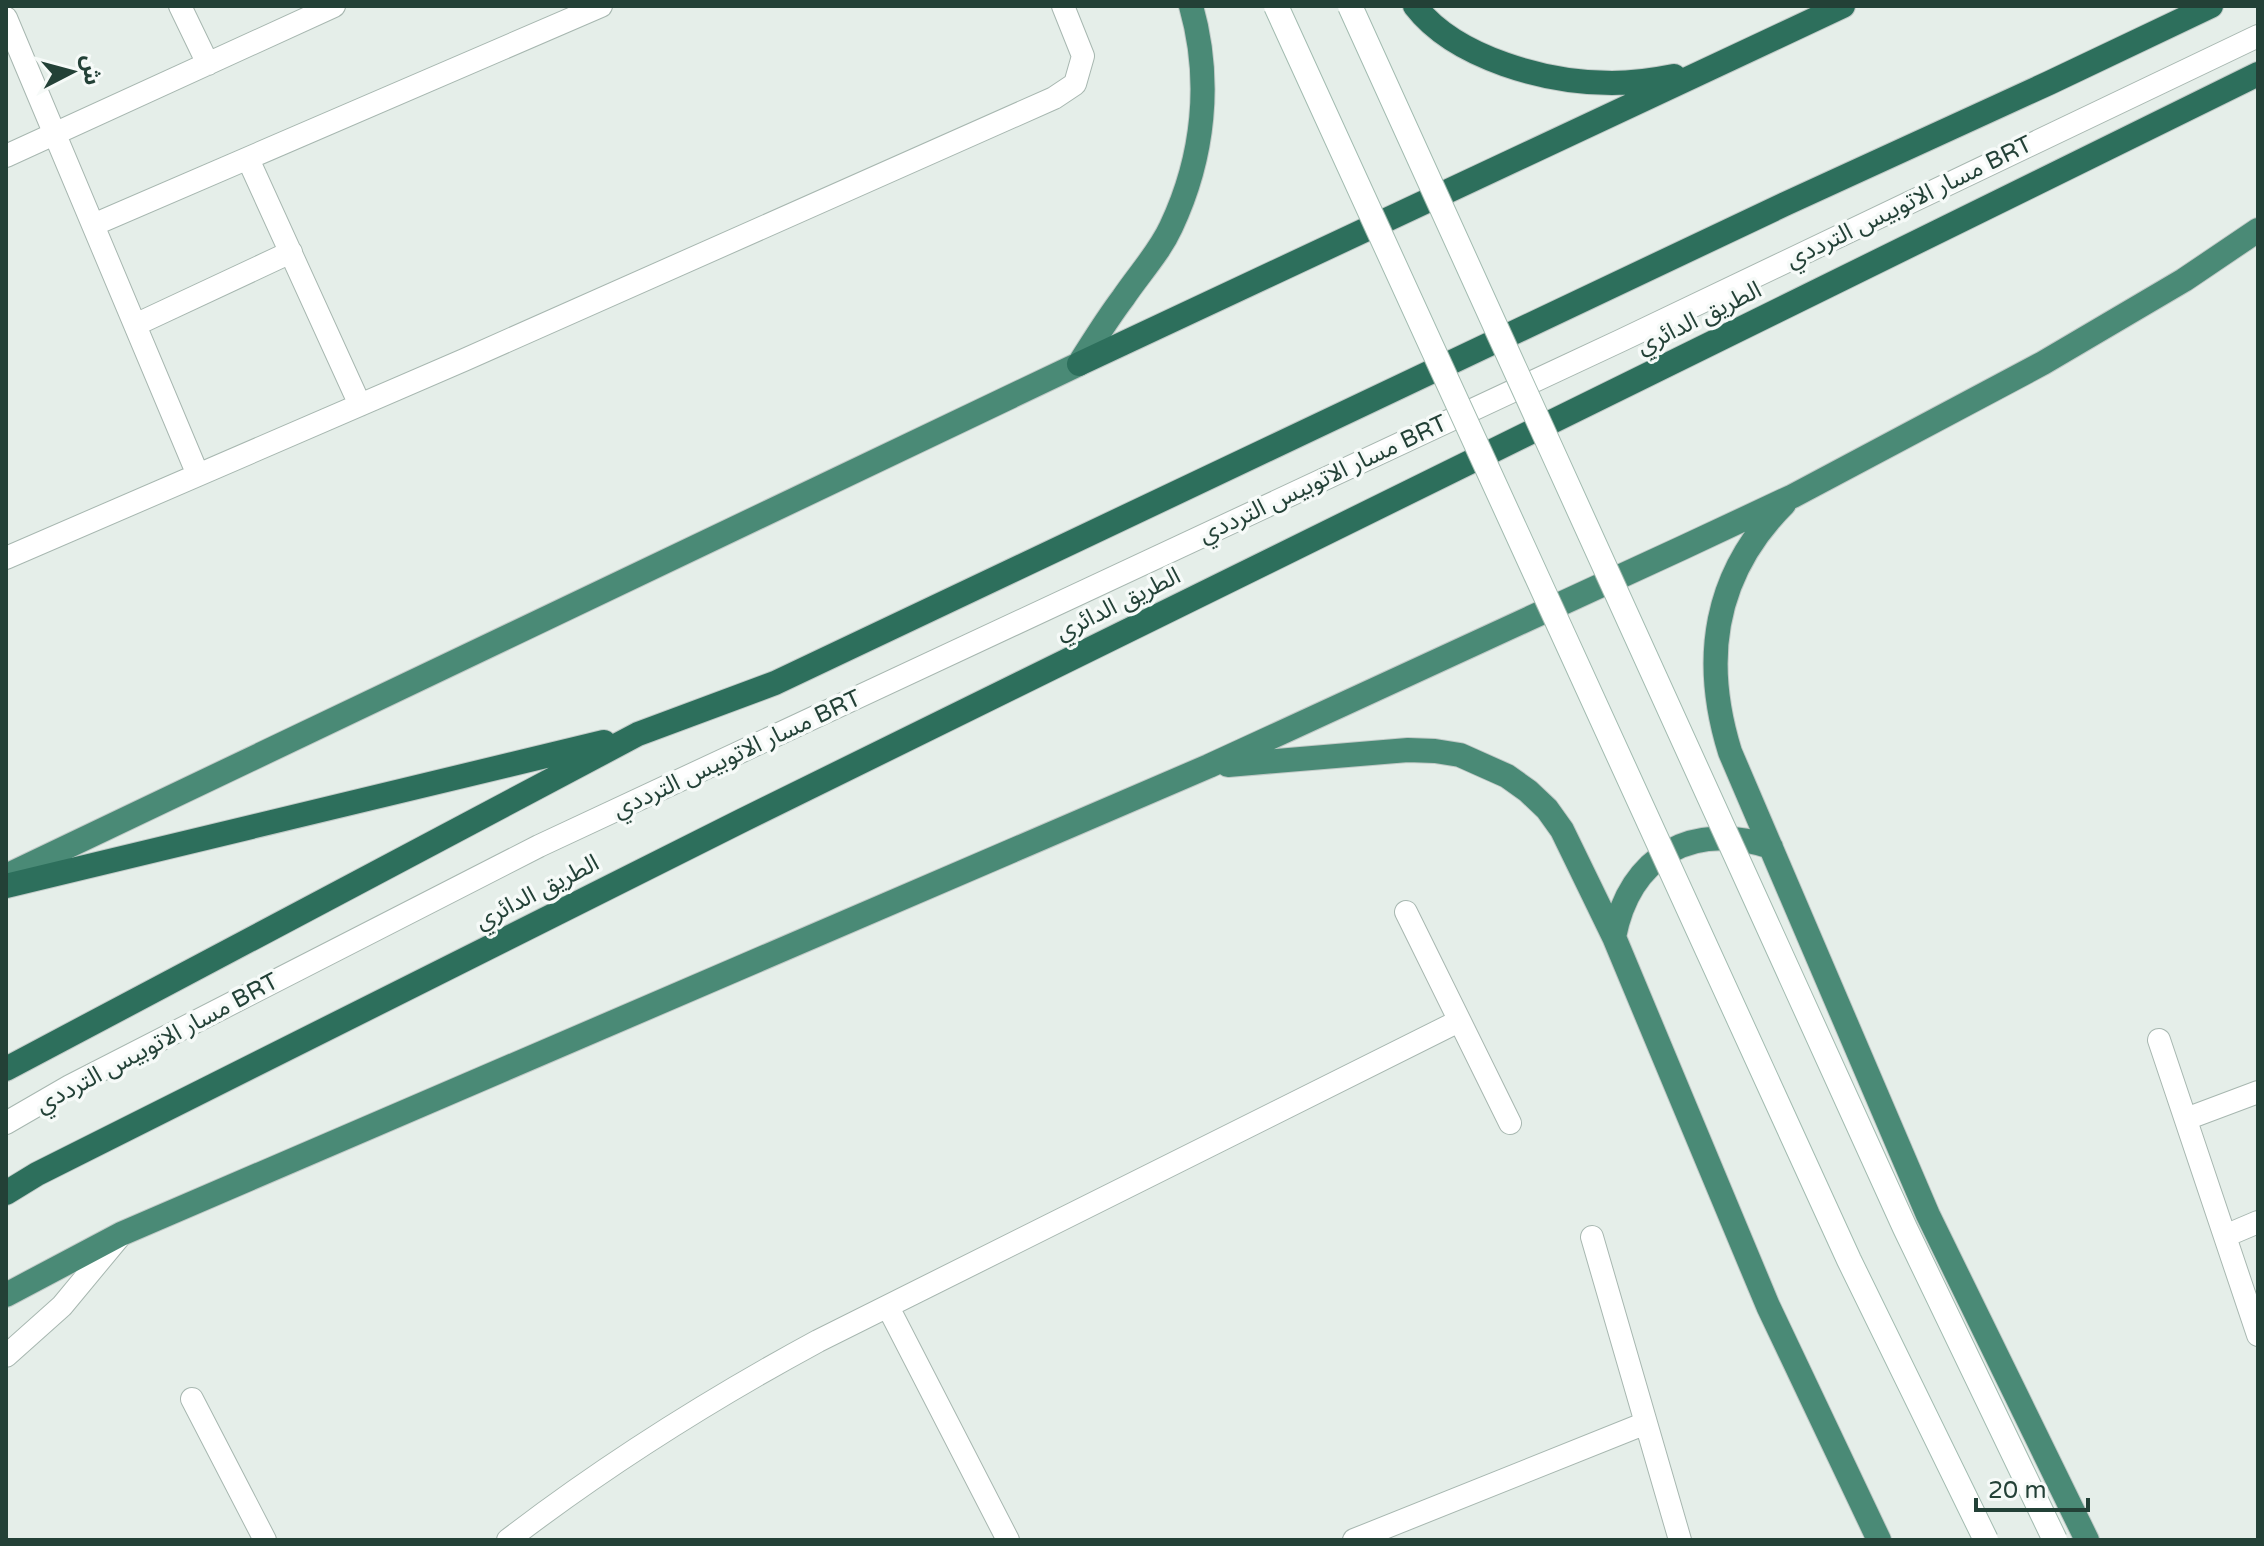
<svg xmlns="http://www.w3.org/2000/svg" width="2264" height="1546" font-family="'Varela Round','Noto Sans Arabic',sans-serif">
<rect width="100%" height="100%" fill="#e5eee9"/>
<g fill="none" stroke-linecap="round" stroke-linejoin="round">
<defs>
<path id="service" d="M 180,6 L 208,64
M 6,18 L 198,475
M 6,156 L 334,6
M 248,159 L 360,405
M 93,225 L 601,6
M 135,325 L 291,252
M 6,558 L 464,360 L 1054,98 L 1075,84 L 1083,56 L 1063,6
M 1406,912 L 1510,1123
M 2159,1040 L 2258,1335
M 2186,1119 L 2258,1092
M 6,1123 L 70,1086 L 539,846 L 1622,340 L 2258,36
M 2225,1236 L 2258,1222
M 1592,1237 L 1680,1540
M 888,1307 L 1008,1540
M 6,1356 L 62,1306 L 120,1236
M 192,1399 L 265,1540
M 508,1540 C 606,1465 709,1400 818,1341 L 1459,1021
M 1354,1540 L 1646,1423"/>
<path id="trunk" d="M 1784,504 C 1714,574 1701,659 1730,752 L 1928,1215 L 2087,1540
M 1228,765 L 1408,750 L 1435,751 L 1460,755 L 1507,776 L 1528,791 L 1547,809 L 1562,830 L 1614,937 L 1768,1306 L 1879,1540
M 6,876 L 1079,364 C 1093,342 1107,319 1123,298 C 1139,274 1159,253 1171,227 C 1204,157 1212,80 1191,6
M 1614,937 C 1630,855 1693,821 1771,847
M 6,1295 L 121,1234 L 1209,766 L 1682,548 L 1793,496 L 2043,363 L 2184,280 L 2258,230"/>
<path id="motorway" d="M 1415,6 C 1456,59 1548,83 1612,83 C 1633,83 1654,80 1674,76
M 1079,364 L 1843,6
M 6,886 L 604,742
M 6,1069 L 638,734 L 775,683 L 1785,204 L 2049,83 L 2211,6
M 6,1193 L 37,1174 L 741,821 L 2258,74"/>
</defs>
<!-- service casing -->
<use href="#service" stroke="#a7b7b0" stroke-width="24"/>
<!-- trunk casing -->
<use href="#trunk" stroke="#c1cac7" stroke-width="26"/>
<!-- motorway casing -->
<use href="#motorway" stroke="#c1cac7" stroke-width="26"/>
<!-- service -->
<use href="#service" stroke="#fff" stroke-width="22"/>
<!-- trunk -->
<use href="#trunk" stroke="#4a8a76" stroke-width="24"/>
<!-- motorway -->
<use href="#motorway" stroke="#2d6f5c" stroke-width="24"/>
<defs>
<path id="secondary-bridge" d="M 1276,6 L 1849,1260 L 1986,1540
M 1350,6 L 1905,1228 L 2055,1540"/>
</defs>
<!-- secondary-bridge casing -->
<use href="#secondary-bridge" stroke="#a2bbb0" stroke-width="26" stroke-linecap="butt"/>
<!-- secondary-bridge -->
<use href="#secondary-bridge" stroke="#fff" stroke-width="24"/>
</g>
<g text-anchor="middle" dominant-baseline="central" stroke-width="7" stroke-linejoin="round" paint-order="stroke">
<!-- street labels -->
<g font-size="24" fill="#234137" stroke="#f6faf8">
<text transform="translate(1909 202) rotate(-26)">مسار الاتوبيس الترددي BRT</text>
<text transform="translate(1699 318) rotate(-26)">الطريق الدائري</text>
<text transform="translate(1323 479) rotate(-25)">مسار الاتوبيس الترددي BRT</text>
<text transform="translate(1118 604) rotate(-26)">الطريق الدائري</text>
<text transform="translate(737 754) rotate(-25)">مسار الاتوبيس الترددي BRT</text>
<text transform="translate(537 892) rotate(-27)">الطريق الدائري</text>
<text transform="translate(157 1043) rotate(-28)">مسار الاتوبيس الترددي BRT</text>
</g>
</g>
<!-- border -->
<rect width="2264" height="1546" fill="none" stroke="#234137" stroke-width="16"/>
<!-- north arrow -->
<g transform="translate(72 72) rotate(84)" stroke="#f6faf8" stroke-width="6" paint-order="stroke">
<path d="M0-6L14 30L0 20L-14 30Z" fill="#234137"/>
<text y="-12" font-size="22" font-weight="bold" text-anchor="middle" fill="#234137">ش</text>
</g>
<!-- scale -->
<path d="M1976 1498v12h112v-12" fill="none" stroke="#234137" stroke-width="4"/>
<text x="1988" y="1498" font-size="24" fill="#234137" stroke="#f6faf8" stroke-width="6" paint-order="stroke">20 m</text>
</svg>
